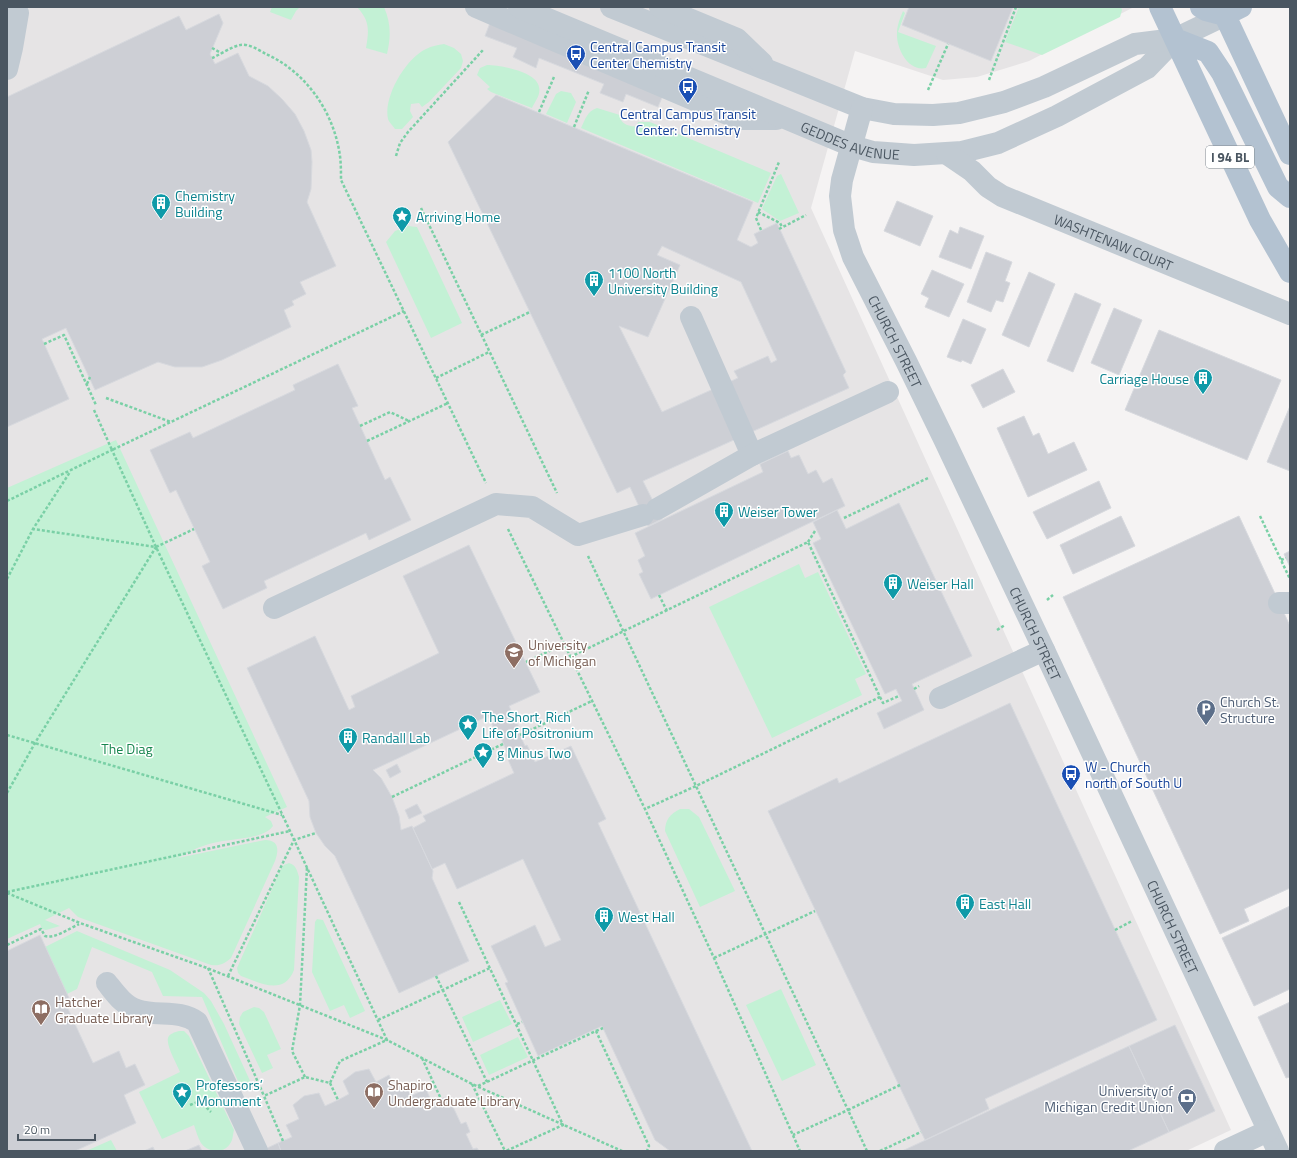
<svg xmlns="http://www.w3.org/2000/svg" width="1297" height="1158" font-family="'Titillium Web',sans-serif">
<rect width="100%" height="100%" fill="#f5f3f3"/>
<!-- education -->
<path fill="#e6e4e5" d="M 7,7 L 1134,7 L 1029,61 L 977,77 L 943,80 L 855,51 L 811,208 L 1231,1130 L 1186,1151 L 7,1151 Z"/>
<!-- green -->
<path fill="#c3f1d5" d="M 272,7 L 300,7 L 296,11 L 291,20 L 270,12 Z
M 357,7 L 384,7 C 391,23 391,37 387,54 L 366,48 C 369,30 370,21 357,7 Z
M 1019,7 L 1121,7 L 1122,10 L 1120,17 L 1042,55 L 1005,42 Z
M 903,11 L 905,13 L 898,32 L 936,46 L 926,68 C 908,72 896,48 897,33 C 897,26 900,18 903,11 Z
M 444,44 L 454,48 L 461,54 L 463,61 L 461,68 L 429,102 L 422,107 L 419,103 L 411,104 L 410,111 L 413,117 L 402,129 L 395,129 C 393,126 389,122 388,119 C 383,97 406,58 426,49 C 432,46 438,45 444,44 Z
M 487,65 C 500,65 537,72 539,87 C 541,95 535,101 532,108 L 491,92 L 487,89 L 490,87 L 477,75 L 480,68 Z
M 561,91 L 571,93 L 576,102 L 567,123 L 546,114 L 556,94 Z
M 597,108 L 623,116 L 621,120 C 624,125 631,127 637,126 L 638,122 L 650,122 L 771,173 L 758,203 L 581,128 C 585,120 587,111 597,108 Z
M 781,174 L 799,213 L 780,221 L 762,209 L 777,176 Z
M 408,226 L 417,227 L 462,323 L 431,338 L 386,242 L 395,231 Z
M 116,440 L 287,807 L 265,817 L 271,821 L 273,826 C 263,841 223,838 206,845 C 196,848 187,853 178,858 L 265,840 C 279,840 279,850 275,861 L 231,958 C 224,964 220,966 211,965 L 78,917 L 69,908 L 45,920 L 60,926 L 46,930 L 42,929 L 40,924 L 7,939 L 7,488 Z
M 799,564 L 805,578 L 818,572 L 866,674 L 855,679 L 862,695 L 772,738 L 709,607 Z
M 680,809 L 689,809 L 699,817 L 735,891 L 700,907 L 665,831 C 665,820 670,814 680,809 Z
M 289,863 C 296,865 297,870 299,877 L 294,970 C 284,996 260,983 241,976 L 238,973 L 237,968 L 281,869 L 284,865 Z
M 317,919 L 323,920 L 365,1011 L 350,1018 L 344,1005 L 330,1011 L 312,972 L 315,922 Z
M 77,931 L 170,970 L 204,993 L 211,1001 L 224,1024 L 251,1083 L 249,1089 L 243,1090 L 240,1086 L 202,997 L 163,996 L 152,972 L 92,947 L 77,989 L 67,994 L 45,947 Z
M 781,989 L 816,1065 L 782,1081 L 746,1005 Z
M 500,1000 L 512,1024 L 473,1042 L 462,1017 Z
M 254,1007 L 259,1008 L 264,1012 L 281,1049 L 267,1055 L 273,1068 L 262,1073 L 239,1024 L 240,1017 L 243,1012 Z
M 179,1031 L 184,1031 L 189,1036 L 234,1130 C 233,1133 233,1137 232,1140 C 227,1154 209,1154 201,1143 C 198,1138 196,1131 194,1125 L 162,1139 L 139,1092 L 180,1072 C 177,1064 166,1046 168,1038 C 169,1034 175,1032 179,1031 Z
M 518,1037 L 528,1057 L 489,1075 L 480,1055 Z
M 111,1140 L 117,1151 L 86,1151 Z"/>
<!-- building -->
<path fill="#cdcfd5" stroke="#d7d9de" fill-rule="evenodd" d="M 909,7 L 1013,7 L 991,61 L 902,25 Z
M 219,14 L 223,23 L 210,54 L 215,64 L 238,53 L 249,76 L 268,86 L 282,99 L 295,114 L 304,131 L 311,150 L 312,162 L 311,189 L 307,202 L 336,266 L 300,282 L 306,294 L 292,301 L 294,305 L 284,310 L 291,327 L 222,360 L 202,367 L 175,367 L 158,362 L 95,390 L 66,328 L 42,339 L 69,399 L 7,427 L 7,97 L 179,16 L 186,30 Z
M 493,15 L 666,88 L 658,107 L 626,94 L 623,102 L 600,93 L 604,84 L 539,58 L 536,68 L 513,57 L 517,48 L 485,36 Z
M 496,95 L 753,202 L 737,240 L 751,247 L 758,243 L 754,234 L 777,223 L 846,372 L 843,375 L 849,388 L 643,481 L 662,519 L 648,526 L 630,487 L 617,493 L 448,142 ZM 662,246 L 741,282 L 777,360 L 771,363 L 768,356 L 734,371 L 738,378 L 662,412 L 619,326 L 648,337 L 680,265 L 657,255 Z
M 897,201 L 933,216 L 920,246 L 884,231 Z
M 960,227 L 984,236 L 971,269 L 939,257 L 950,230 L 958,234 Z
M 986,252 L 1012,262 L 1005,281 L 1010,283 L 1003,302 L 996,300 L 991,312 L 967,302 Z
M 932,270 L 964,284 L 949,317 L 925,307 L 929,298 L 921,294 Z
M 1029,272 L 1055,284 L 1029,347 L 1002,335 Z
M 1075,293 L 1101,304 L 1073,372 L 1047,361 Z
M 1114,308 L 1142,320 L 1119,375 L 1091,363 Z
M 963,319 L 986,329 L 971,364 L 962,360 L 961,362 L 947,357 Z
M 1159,330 L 1281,380 L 1247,460 L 1125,410 Z
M 338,364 L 358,406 L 352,408 L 385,480 L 390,477 L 411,520 L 369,540 L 366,533 L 264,581 L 267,588 L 223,609 L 202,566 L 210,562 L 176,490 L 170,493 L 150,450 L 190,432 L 193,438 L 295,390 L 293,385 Z
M 1003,369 L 1015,392 L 983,408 L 971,385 Z
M 1290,406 L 1290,471 L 1267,462 Z
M 1024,416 L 1033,436 L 1039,433 L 1048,454 L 1074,442 L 1087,470 L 1028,497 L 997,428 Z
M 788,451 L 791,458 L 799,455 L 808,474 L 816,470 L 823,483 L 832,478 L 845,506 L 651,599 L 639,574 L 643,572 L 638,560 L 645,556 L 635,533 L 763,472 L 760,464 Z
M 1099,481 L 1111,508 L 1047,539 L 1033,512 Z
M 899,503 L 972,656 L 912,684 L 924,710 L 884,729 L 877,713 L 902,701 L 896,689 L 885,694 L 813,543 L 821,539 L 813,522 L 837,510 L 846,529 Z
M 1121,516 L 1135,546 L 1073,574 L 1060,545 Z
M 1239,516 L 1290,626 L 1290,888 L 1244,909 L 1249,921 L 1220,934 L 1063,597 Z
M 469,545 L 540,692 L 509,706 L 519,727 L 500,736 L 498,737 L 488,716 L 373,770 L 381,778 L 392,797 L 399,816 L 401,830 L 412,826 L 433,871 L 432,878 L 469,961 L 399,993 L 335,856 L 325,846 L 316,833 L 310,817 L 309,801 L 247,668 L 315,636 L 349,710 L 355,707 L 351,696 L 439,653 L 403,576 Z
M 1290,551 L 1290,567 L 1284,554 Z
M 1010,703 L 1157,1020 L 985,1099 L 989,1109 L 925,1140 L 768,811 L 837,778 L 839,783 Z
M 517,728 L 525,746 L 527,745 L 535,762 L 571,746 L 606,819 L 598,823 L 752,1151 L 670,1151 L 655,1140 L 602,1026 L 538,1056 L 505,983 L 508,982 L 491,946 L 535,925 L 545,947 L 561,940 L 523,859 L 457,889 L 445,863 L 432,869 L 413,828 L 426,821 L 423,816 L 514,773 L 506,755 L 508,754 L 500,736 Z
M 397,764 L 401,772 L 390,778 L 386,770 Z
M 417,804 L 422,813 L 409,819 L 405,810 Z
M 1290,906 L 1290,989 L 1254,1006 L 1222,938 Z
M 40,935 L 69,998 L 64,1000 L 93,1063 L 119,1051 L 126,1068 L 135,1064 L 145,1085 L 124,1095 L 136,1123 L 75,1151 L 7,1151 L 7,951 Z
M 1290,1002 L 1290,1077 L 1286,1078 L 1258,1017 Z
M 1175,1025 L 1215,1111 L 1169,1132 L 1129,1046 Z
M 1129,1046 L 1169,1132 L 1128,1151 L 902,1151 Z
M 369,1069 L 376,1082 L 389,1075 L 395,1089 L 407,1083 L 413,1095 L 426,1089 L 432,1103 L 448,1096 L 461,1124 L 466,1122 L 470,1132 L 466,1134 L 473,1149 L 477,1148 L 479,1151 L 281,1151 L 278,1143 L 292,1137 L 286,1125 L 299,1119 L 293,1105 L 304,1096 L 319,1093 L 325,1106 L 338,1100 L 349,1094 L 343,1081 L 355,1072 Z
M 278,1143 L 281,1151 L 261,1151 Z
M 199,1145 L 202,1151 L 185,1151 Z
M 153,1147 L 155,1151 L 144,1151 Z"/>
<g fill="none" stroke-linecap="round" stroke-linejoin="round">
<!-- path -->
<path stroke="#7ad0a6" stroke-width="2.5" stroke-dasharray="3 2" stroke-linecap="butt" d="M 212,48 L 221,53
M 212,58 C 221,54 231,47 240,45 C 248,43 259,50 266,54 C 306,72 334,112 340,156 C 341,164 341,172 341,180 L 486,483
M 989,80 L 1016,7
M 928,90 L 948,44
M 539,112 L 554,77
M 574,127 L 589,90
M 396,156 L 400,143 L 408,132 L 483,50
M 421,208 L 557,493
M 758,212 L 780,223 L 782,227
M 779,229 L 806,215
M 761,230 L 756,218 L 779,162
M 481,335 L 530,312
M 44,344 L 64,335 L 96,405
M 436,378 L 489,352
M 87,384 L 90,377
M 106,398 L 171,422
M 94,410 L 112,450 L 404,311
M 360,426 L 390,412 L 409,421
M 367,441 L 448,403
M 7,501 L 112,450 L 156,547 L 290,831 L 387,1040 L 340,1061 L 330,1083 L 305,1077 L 264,1096 L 283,1141
M 1260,516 L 1290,579
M 844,518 L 928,478
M 508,529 L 645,809 L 714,958 L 800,1151
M 808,542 L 815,531
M 156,547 L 194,529
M 588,556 L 848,1110 L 793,1135
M 1281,560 L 1286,558
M 7,579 L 33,529 L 70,472
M 659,595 L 667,611
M 1047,600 L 1053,595
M 997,630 L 1005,625
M 570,657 L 808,542 L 880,697 L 696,786 L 645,809
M 526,662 L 564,644
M 914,689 L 919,686
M 880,697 L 883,703 L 899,696
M 7,735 L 282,815
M 520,735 L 592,701
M 7,793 L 35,743 L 156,547 L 33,529
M 392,797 L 503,744
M 7,892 L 290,831
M 7,893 L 80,923 L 207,968 L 387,1040 L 472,1084 L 622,1151
M 459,902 L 563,1125 L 506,1151
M 1115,930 L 1132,921
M 7,945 L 41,929 L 45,936 C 55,939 70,928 79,924
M 714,958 L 815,911
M 208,968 L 264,1096
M 228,976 L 294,840 L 316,833
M 436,976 L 487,1082
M 378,1020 L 490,968
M 517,1024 L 522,1022
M 596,1031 L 603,1028
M 422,1058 L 441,1099
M 305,1077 L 292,1051 L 300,1005 L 307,867
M 330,1083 L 338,1100
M 472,1084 L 505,1151
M 478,1086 L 596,1031 L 649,1146 L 647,1151
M 190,1105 L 200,1101 L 211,1112
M 867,1151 L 848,1110 L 900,1085
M 880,1151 L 921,1132"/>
<!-- minor -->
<g stroke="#c1cad2" stroke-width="22">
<path d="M 476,7 L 739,119 L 776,119"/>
<path id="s1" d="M 519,7 L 852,146 L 873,152 L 914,155 L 962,152 L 998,143 L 1057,116 L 1147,68 L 1175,39"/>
<path d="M 611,7 L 862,108 L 894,114 L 933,115 L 959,113 L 1004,102 L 1044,87 L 1135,44 L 1175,39 L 1225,15"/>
<path d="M 660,7 L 737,39 L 762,63"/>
<path d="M 7,69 L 12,48 L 18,13"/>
<path id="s2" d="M 862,108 L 842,180 L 840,196 L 844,230 L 853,257 L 906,361 L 944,439 L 1044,650 L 1278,1151"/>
<path id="s3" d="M 947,154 L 972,171 L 988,187 L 1002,196 L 1290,314"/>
<path d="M 691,317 L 752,455"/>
<path d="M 657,509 L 752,455 L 888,392"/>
<path d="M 1279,603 L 1290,603"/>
<path d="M 274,608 L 496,504 L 532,507 L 578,535 L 643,515"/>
<path d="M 940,698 L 1044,650"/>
<path d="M 107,983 C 115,993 124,1006 137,1010 C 156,1017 180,1009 197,1022 L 257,1151"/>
<path d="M 1225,1151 L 1268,1131"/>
</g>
<!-- major -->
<path stroke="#b3c2d1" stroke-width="22" d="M 1160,7 L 1260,220 L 1290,272
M 1201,7 L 1206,10 L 1225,15
M 1221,7 L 1290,154
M 1225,15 L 1241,7
M 1175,39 L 1208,52 L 1222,73 L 1278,187 L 1290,197"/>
</g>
<!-- icons -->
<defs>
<symbol id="bus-pin" viewBox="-11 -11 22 30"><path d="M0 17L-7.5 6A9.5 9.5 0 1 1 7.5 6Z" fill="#1a4fb4" stroke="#fff"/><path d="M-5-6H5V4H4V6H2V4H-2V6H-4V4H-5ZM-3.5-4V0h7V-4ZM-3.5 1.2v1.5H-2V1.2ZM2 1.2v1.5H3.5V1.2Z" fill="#fff"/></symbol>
<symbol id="building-pin" viewBox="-11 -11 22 30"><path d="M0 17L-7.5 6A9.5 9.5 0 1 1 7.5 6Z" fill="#0f9aa8" stroke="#fff"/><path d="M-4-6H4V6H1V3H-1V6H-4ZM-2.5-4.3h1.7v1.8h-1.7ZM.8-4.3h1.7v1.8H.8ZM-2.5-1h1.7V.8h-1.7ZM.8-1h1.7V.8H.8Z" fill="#fff"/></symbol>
<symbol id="sight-pin" viewBox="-11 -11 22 30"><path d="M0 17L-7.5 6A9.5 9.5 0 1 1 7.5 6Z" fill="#0f9aa8" stroke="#fff"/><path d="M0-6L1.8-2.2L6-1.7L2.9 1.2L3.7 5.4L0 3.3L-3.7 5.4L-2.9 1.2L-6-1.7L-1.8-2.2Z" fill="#fff"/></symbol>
<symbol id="university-pin" viewBox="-11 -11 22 30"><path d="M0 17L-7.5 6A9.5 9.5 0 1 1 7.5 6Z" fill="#8d6e63" stroke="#fff"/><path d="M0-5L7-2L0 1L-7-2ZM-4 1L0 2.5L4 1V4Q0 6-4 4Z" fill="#fff"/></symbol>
<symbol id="parking-pin" viewBox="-11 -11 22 30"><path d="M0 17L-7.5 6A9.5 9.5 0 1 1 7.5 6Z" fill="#5c6f8a" stroke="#fff"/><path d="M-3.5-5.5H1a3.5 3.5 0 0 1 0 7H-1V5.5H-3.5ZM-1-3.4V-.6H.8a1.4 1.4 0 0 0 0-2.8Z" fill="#fff"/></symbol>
<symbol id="library-pin" viewBox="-11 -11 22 30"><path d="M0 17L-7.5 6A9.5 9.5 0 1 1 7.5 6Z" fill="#8d6e63" stroke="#fff"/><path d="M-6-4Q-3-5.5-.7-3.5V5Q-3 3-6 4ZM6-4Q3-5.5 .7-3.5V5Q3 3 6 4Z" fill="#fff"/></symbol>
<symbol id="bank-pin" viewBox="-11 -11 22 30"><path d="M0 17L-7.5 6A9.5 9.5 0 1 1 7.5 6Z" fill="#5c6f8a" stroke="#fff"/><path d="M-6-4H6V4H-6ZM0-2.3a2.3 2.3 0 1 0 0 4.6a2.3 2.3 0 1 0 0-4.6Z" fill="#fff"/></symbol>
</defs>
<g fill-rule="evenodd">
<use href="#bus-pin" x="565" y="43" width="22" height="30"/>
<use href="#bus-pin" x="677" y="76" width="22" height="30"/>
<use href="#building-pin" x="150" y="192" width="22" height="30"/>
<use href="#sight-pin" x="391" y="205" width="22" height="30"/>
<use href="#building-pin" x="583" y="269" width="22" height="30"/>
<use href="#building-pin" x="1192" y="367" width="22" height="30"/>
<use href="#building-pin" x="713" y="500" width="22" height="30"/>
<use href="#building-pin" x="882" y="572" width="22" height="30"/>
<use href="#university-pin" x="503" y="641" width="22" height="30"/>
<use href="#parking-pin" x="1195" y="698" width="22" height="30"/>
<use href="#sight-pin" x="457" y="713" width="22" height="30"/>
<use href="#building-pin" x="337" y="726" width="22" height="30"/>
<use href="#sight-pin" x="472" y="741" width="22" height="30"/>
<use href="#bus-pin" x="1060" y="763" width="22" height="30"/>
<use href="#building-pin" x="954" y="892" width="22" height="30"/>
<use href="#building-pin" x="593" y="905" width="22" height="30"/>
<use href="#library-pin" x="30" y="998" width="22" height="30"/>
<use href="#sight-pin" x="171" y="1081" width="22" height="30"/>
<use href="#library-pin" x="363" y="1081" width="22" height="30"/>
<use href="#bank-pin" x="1176" y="1087" width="22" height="30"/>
</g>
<g text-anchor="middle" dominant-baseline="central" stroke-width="3" stroke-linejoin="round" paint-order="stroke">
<!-- shield labels -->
<rect fill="#fff" stroke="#808990" stroke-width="1" x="1206" y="146" width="48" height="22" rx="3"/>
<g font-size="13" font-weight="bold" fill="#4a5661">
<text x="1230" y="157">I 94 BL</text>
</g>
<!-- transit labels -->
<g font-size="14" fill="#164399" stroke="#fff" text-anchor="start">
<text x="590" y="46">Central Campus Transit<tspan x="590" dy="16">Center Chemistry</tspan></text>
<text x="688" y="113" text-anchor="middle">Central Campus Transit<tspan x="688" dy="16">Center: Chemistry</tspan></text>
<text x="1085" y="766">W - Church<tspan x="1085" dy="16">north of South U</tspan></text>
</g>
<!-- street labels -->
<g font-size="14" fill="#4a5661" stroke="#fff">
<text stroke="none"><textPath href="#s1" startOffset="358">GEDDES AVENUE</textPath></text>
<text stroke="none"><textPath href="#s3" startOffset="190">WASHTENAW COURT</textPath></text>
<text stroke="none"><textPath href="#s2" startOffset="248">CHURCH STREET</textPath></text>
<text stroke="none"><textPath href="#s2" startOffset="572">CHURCH STREET</textPath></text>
<text stroke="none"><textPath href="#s2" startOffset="896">CHURCH STREET</textPath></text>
</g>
<!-- culture labels -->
<g font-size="14" fill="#0d838f" stroke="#fff" text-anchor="start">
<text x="175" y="195">Chemistry<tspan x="175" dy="16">Building</tspan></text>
<text x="416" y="216">Arriving Home</text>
<text x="608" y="272">1100 North<tspan x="608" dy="16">University Building</tspan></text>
<text x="1189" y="378" text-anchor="end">Carriage House</text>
<text x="738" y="511">Weiser Tower</text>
<text x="907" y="583">Weiser Hall</text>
<text x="482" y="716">The Short, Rich<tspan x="482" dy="16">Life of Positronium</tspan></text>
<text x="362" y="737">Randall Lab</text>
<text x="497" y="752">g Minus Two</text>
<text x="979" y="903">East Hall</text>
<text x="618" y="916">West Hall</text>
<text x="196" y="1084">Professors’<tspan x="196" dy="16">Monument</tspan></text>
</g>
<!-- education labels -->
<g font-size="14" fill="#785e54" stroke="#fff" text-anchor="start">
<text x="528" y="644">University<tspan x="528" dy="16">of Michigan</tspan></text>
<text x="55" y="1001">Hatcher<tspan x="55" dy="16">Graduate Library</tspan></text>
<text x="388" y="1084">Shapiro<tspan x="388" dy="16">Undergraduate Library</tspan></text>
</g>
<!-- service labels -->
<g font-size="14" fill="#4e5e75" stroke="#fff" text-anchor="start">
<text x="1220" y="701">Church St.<tspan x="1220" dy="16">Structure</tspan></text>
<text x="1173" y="1090" text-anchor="end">University of<tspan x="1173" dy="16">Michigan Credit Union</tspan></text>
</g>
<!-- park labels -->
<g font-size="14" fill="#17864f" stroke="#fff">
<text x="127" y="748">The Diag</text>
</g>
</g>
<!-- border -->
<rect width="1297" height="1158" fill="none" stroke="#4a5661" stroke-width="16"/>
<!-- scale -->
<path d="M18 1134v6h77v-6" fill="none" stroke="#4a5661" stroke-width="2"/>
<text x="24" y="1134" font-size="12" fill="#4a5661" stroke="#ffffff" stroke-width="3" paint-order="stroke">20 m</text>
</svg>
